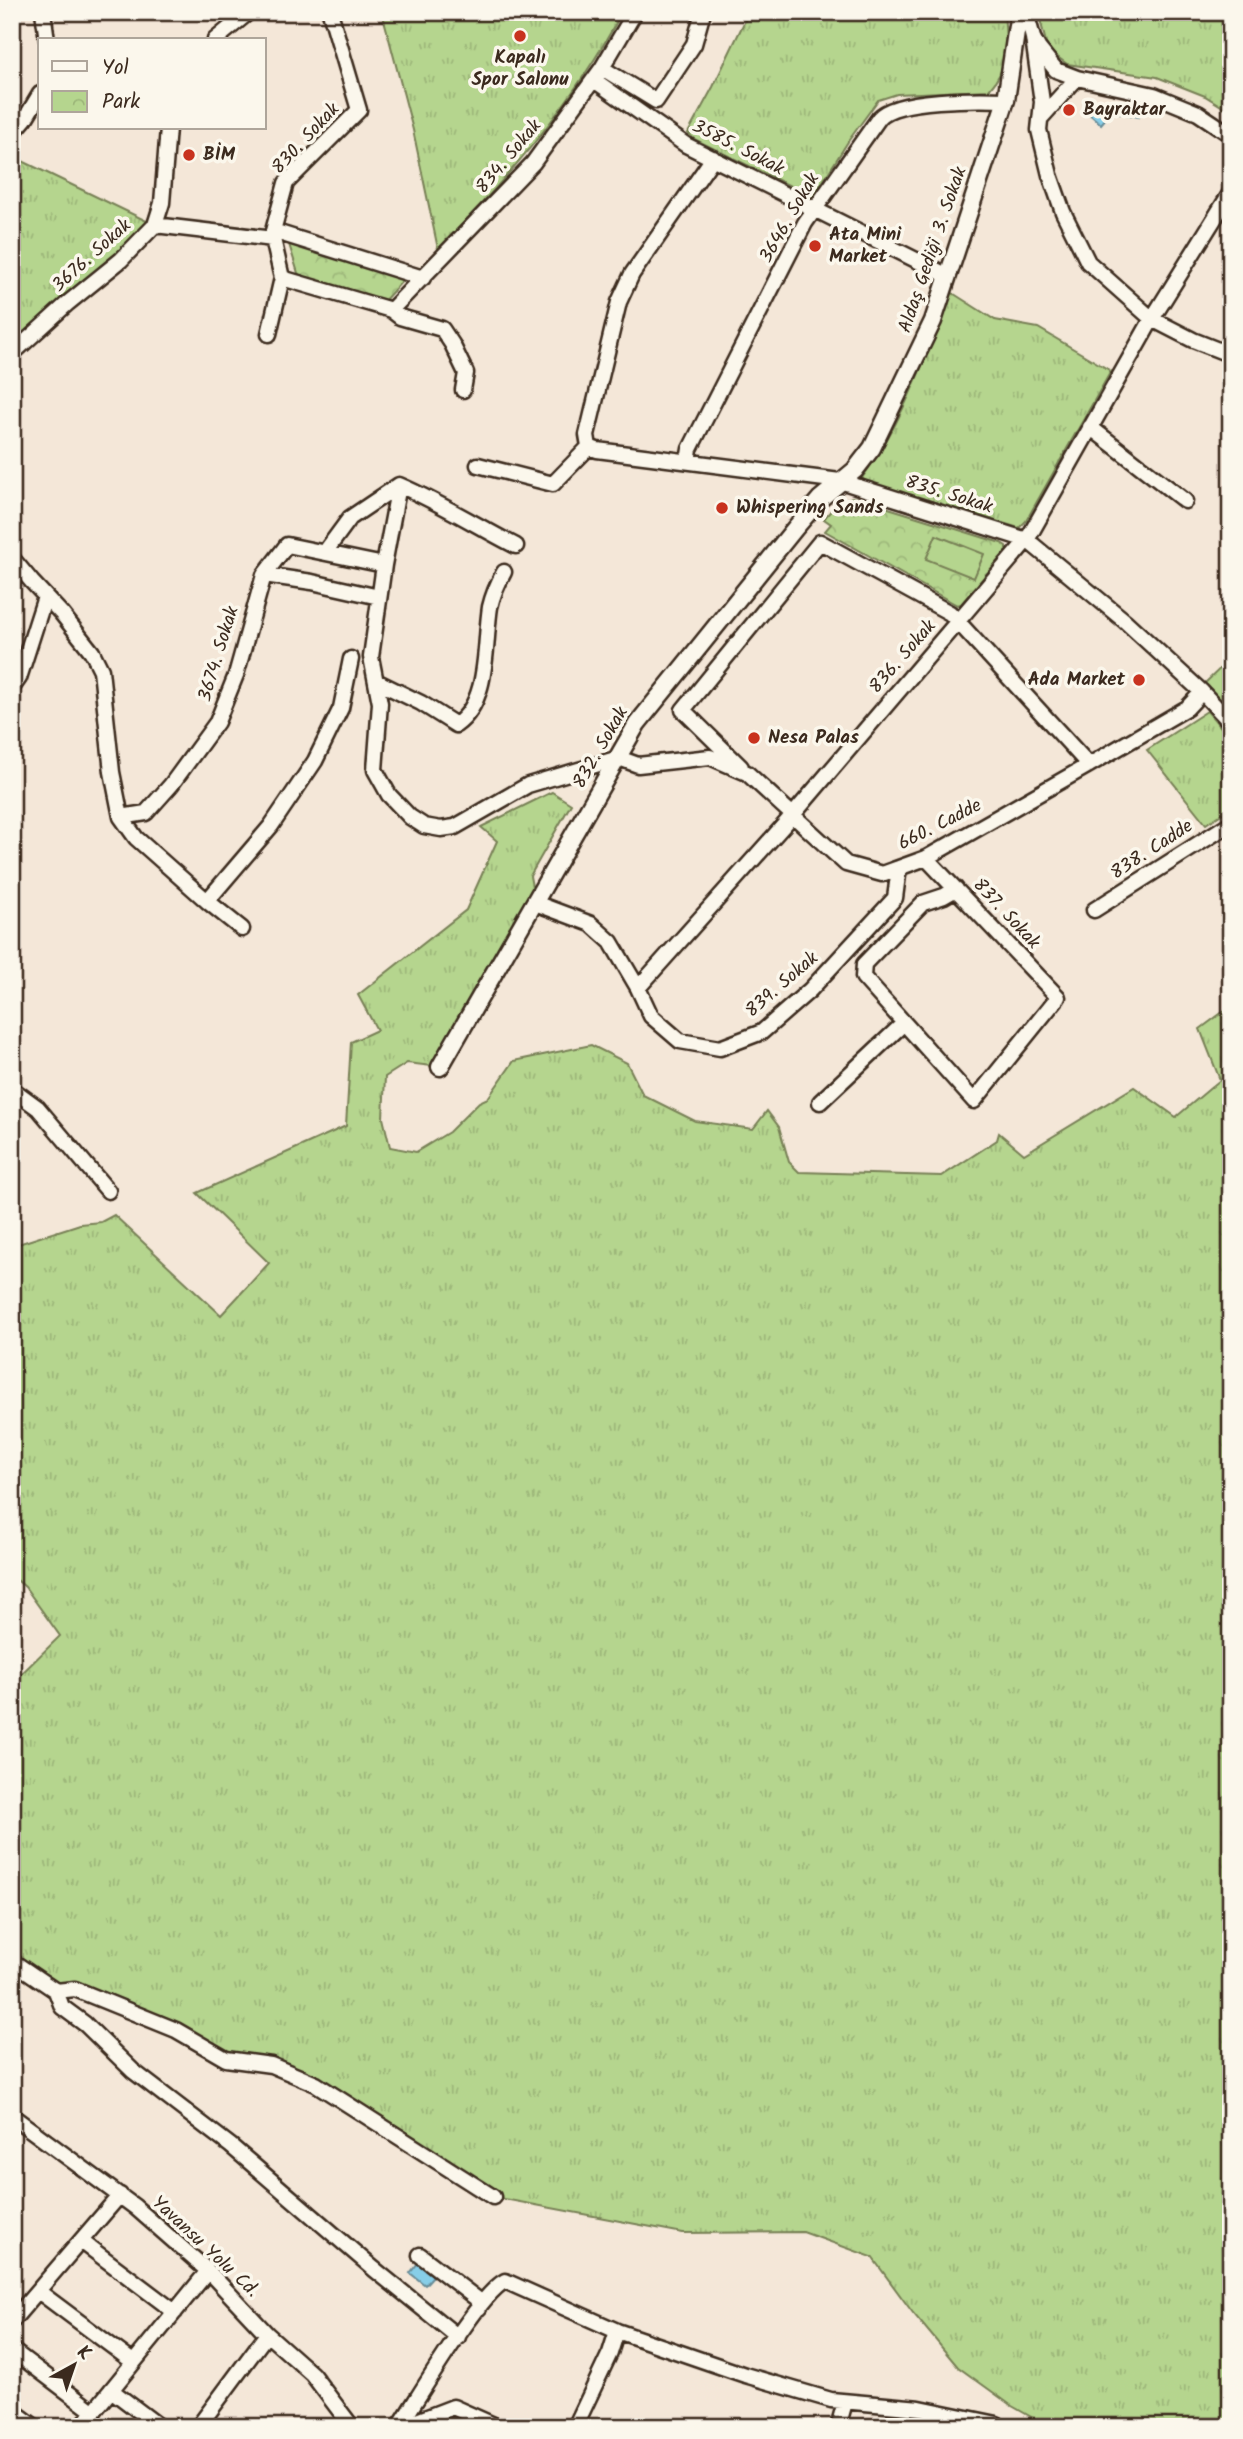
<svg xmlns="http://www.w3.org/2000/svg" width="1243" height="2439" font-family="Kalam,sans-serif">
<defs>
<pattern id="grass-tufts" width="24" height="20" patternUnits="userSpaceOnUse" patternTransform="scale(1.75)"><rect width="24" height="20" fill="#b5d58e"/><path d="M3 7l-1-3M5 7V3M7 7l1-3M15 17l-1-3M17 17v-4M19 17l1-3" fill="none" stroke="#9db77a"/></pattern>
<pattern id="park-crowns" width="20" height="18" patternUnits="userSpaceOnUse" patternTransform="scale(1.75)"><rect width="20" height="18" fill="#b5d58e"/><path d="M2 6a3 3 0 1 1 6 0M12 15a3 3 0 1 1 6 0" fill="none" stroke="#9db77a"/></pattern>
<pattern id="water-ripples" width="26" height="14" patternUnits="userSpaceOnUse" patternTransform="scale(1.75)"><rect width="26" height="14" fill="#87cee8"/><path d="M2 4q2-2 4 0t4 0M15 11q2-2 4 0t4 0" fill="none" stroke="#75b1c7"/></pattern>
</defs>
<rect width="100%" height="100%" fill="#f4e7d8"/>
<filter id="ink" filterUnits="userSpaceOnUse"><feTurbulence type="fractalNoise" baseFrequency=".0143" numOctaves="2"/><feDisplacementMap in="SourceGraphic" scale="14" xChannelSelector="R" yChannelSelector="G"/><feConvolveMatrix kernelMatrix="1 2 1 2 8 2 1 2 1" color-interpolation-filters="sRGB"/></filter>
<g filter="url(#ink)">
<!-- grass -->
<path fill="url(#grass-tufts)" stroke="#788056" stroke-width="2" d="M 382,12 L 622,12 C 575,101 508,178 438,249 L 413,130 Z
M 749,12 L 1004,12 C 1006,43 1011,65 989,90 L 897,94 L 878,100 L 849,140 L 813,197 L 694,139 L 688,133 L 713,87 Z
M 1038,12 L 1231,12 L 1231,112 L 1205,96 L 1157,77 L 1067,64 L 1048,50 Z
M 12,156 L 155,225 L 12,354 Z
M 951,292 L 995,320 L 1038,328 L 1111,371 L 1026,521 L 1019,528 L 866,482 L 862,478 C 903,423 926,355 951,292 Z
M 1231,658 L 1231,711 L 1204,684 Z
M 1207,711 L 1231,739 L 1231,808 L 1206,824 L 1147,750 Z
M 552,792 L 571,804 L 530,876 L 535,903 L 440,1067 L 407,1063 L 385,1077 L 383,1118 L 390,1147 L 416,1152 L 449,1132 L 479,1102 L 488,1098 L 514,1061 L 591,1045 L 627,1063 L 643,1095 L 695,1121 L 753,1129 L 767,1111 L 779,1127 L 789,1162 L 799,1172 L 942,1176 L 997,1140 L 999,1133 L 1024,1154 L 1134,1087 L 1176,1117 L 1220,1080 L 1200,1029 L 1231,1006 L 1231,2427 L 1049,2427 L 1012,2406 L 958,2367 L 913,2313 L 872,2257 L 803,2232 L 683,2233 L 493,2197 L 316,2084 L 226,2059 L 75,1990 L 56,1991 L 12,1961 L 12,1683 L 60,1636 L 25,1587 L 12,1576 L 12,1246 L 80,1224 L 101,1222 L 114,1215 L 221,1315 L 269,1263 L 197,1193 L 346,1126 L 351,1042 L 377,1030 L 358,995 L 466,910 L 497,841 L 481,827 Z"/>
<!-- park -->
<path fill="url(#park-crowns)" stroke="#788056" stroke-width="2" d="M 288,241 L 405,278 L 383,302 L 303,279 L 298,273 Z
M 853,497 L 1001,543 L 1006,546 L 1006,551 L 961,604 L 957,605 L 825,531 L 831,524 L 824,519 C 833,508 838,500 853,497 Z"/>
<!-- garden -->
<path fill="#b5d58e" stroke="#788056" stroke-width="2" d="M 936,535 L 984,554 L 974,578 L 926,559 Z"/>
<!-- water -->
<path fill="url(#water-ripples)" stroke="#698c97" stroke-width="2" d="M 1092,102 L 1115,104 L 1140,111 L 1139,117 L 1112,111 L 1101,124 L 1088,113 Z
M 418,2263 L 433,2276 L 425,2285 L 410,2273 Z"/>
<g fill="none" stroke-linecap="round" stroke-linejoin="round">
<defs>
<path id="minor" d="M 43,12 L 47,40
M 1026,12 L 1033,38 L 1039,49 L 1056,70 L 1077,78 L 1154,95 L 1198,113 L 1231,135
M 1033,38 L 1042,102 L 1039,130 L 1050,175 L 1063,212 L 1088,262 L 1152,319 L 1193,340 L 1231,355
M 215,40 L 249,12
M 602,68 L 656,101 L 694,44 L 703,12
M 594,80 L 686,145 L 948,276
M 1040,119 L 1077,78
M 12,134 L 25,119 L 40,94
M 155,225 L 273,239
M 273,231 L 423,278
M 282,278 L 391,310 L 400,317 L 442,329 L 452,344 L 466,373 L 463,390
M 391,310 L 533,163 L 602,68 L 635,12
M 269,334 L 282,278 L 273,239 L 273,231 L 286,183 L 359,110 L 330,12
M 12,354 L 68,303 L 121,260 L 155,225 L 162,203 L 168,128
M 1090,427 L 1185,501
M 589,447 L 597,450 L 840,481 L 1027,540 L 1125,621 L 1202,692 L 1231,723
M 589,447 L 587,435 L 619,302 L 632,274 L 713,158
M 688,461 L 690,449 L 805,223 L 879,118 C 896,98 978,99 1006,100
M 478,465 L 553,484 L 589,447
M 325,552 L 350,518 L 399,485 C 439,502 477,526 516,546
M 12,558 L 32,582 L 62,614 L 92,652 L 101,670 L 112,772 L 121,817 L 136,838 L 207,901 L 242,929
M 384,565 L 371,657 L 380,703 L 375,770 L 389,795 L 410,817 L 424,826 L 441,829 L 455,827 L 528,785 L 619,758 L 638,765 L 710,757 L 747,773 L 846,864 L 882,874 L 926,858 L 1089,765 L 1187,708 L 1202,692
M 264,575 L 287,545 L 384,565 L 399,485
M 376,681 L 421,703 L 456,725 C 490,701 484,645 490,607 C 493,594 498,583 504,572
M 12,688 L 19,678 L 45,597
M 741,767 L 683,710 L 820,542 L 950,613 L 1089,765
M 121,817 L 146,813 L 171,785 L 217,722 L 236,675 L 264,575 L 312,582 L 379,597
M 926,858 L 1058,997 L 974,1101 L 863,977 L 864,964 L 923,903 L 944,896 L 956,889
M 207,901 L 271,826 L 315,761 L 341,708 L 351,659
M 535,903 L 591,924 L 611,942 L 638,988 L 651,1016 L 680,1041 L 720,1048 L 762,1032 L 810,990 L 895,898 L 899,868
M 1094,910 L 1231,823
M 638,988 L 792,816 L 1027,540 L 1152,319 L 1231,192
M 12,1089 L 38,1108 L 108,1191
M 820,1102 L 904,1023
M 12,1961 L 56,1991 L 62,2007 L 85,2024 L 133,2071 L 231,2146 L 374,2269 L 458,2337
M 56,1991 L 75,1989 L 176,2030 L 226,2059 L 271,2065 L 316,2084 L 493,2197
M 12,2116 L 135,2207 L 208,2271 L 267,2334 L 312,2374 L 352,2427
M 81,2241 L 175,2312
M 420,2255 L 477,2299 L 479,2308
M 38,2291 L 133,2362
M 12,2321 L 120,2195
M 12,2350 L 94,2412
M 111,2390 L 160,2427
M 12,2410 L 35,2427
M 81,2427 L 208,2271
M 198,2427 L 267,2334
M 399,2427 C 418,2398 480,2293 505,2281 L 617,2331 L 745,2375 L 831,2400 L 920,2408 L 997,2424
M 401,2427 L 453,2407 L 498,2427
M 575,2427 L 610,2353 L 617,2331
M 838,2427 L 845,2402"/>
<path id="tertiary" d="M 440,1067 L 637,724 L 796,527 L 820,499 L 855,470 L 872,448 L 933,321 L 1006,100 L 1019,12"/>
</defs>
<!-- minor casing -->
<use href="#minor" stroke="#3b2a1e" stroke-width="19"/>
<!-- tertiary casing -->
<use href="#tertiary" stroke="#3b2a1e" stroke-width="21"/>
<!-- minor -->
<use href="#minor" stroke="#fbf7ec" stroke-width="14"/>
<!-- tertiary -->
<use href="#tertiary" stroke="#fbf7ec" stroke-width="16"/>
</g>
</g>
<!-- markers -->
<g fill="#c8321e" stroke="#fbf7ec" stroke-width="2.5">
<circle cx="520" cy="36" r="7"/>
<circle cx="1069" cy="110" r="7"/>
<circle cx="189" cy="155" r="7"/>
<circle cx="815" cy="246" r="7"/>
<circle cx="722" cy="508" r="7"/>
<circle cx="1139" cy="680" r="7"/>
<circle cx="754" cy="738" r="7"/>
</g>
<g text-anchor="middle" dominant-baseline="central" stroke-width="7" stroke-linejoin="round" paint-order="stroke">
<!-- poi labels -->
<g font-size="19" font-weight="bold" fill="#3b2a1e" stroke="#fbf7ec" text-anchor="start">
<text x="520" y="58" text-anchor="middle">Kapalı<tspan x="520" dy="22">Spor Salonu</tspan></text>
<text x="1083" y="110">Bayraktar</text>
<text x="203" y="155">BİM</text>
<text x="829" y="235">Ata Mini<tspan x="829" dy="22">Market</tspan></text>
<text x="736" y="508">Whispering Sands</text>
<text x="1125" y="680" text-anchor="end">Ada Market</text>
<text x="768" y="738">Nesa Palas</text>
</g>
<!-- street labels -->
<g font-size="19" fill="#3b2a1e" stroke="#fbf7ec">
<text transform="translate(306 139) rotate(-47)">830. Sokak</text>
<text transform="translate(738 148) rotate(27)">3585. Sokak</text>
<text transform="translate(509 157) rotate(-50)">834. Sokak</text>
<text transform="translate(790 218) rotate(-60)">3646. Sokak</text>
<text transform="translate(933 250) rotate(-71)">Aldaş Gediği 3. Sokak</text>
<text transform="translate(92 256) rotate(-42)">3676. Sokak</text>
<text transform="translate(949 495) rotate(17)">835. Sokak</text>
<text transform="translate(219 654) rotate(-73)">3674. Sokak</text>
<text transform="translate(903 657) rotate(-49)">836. Sokak</text>
<text transform="translate(601 748) rotate(-60)">832. Sokak</text>
<text transform="translate(940 825) rotate(-27)">660. Cadde</text>
<text transform="translate(1152 850) rotate(-33)">838. Cadde</text>
<text transform="translate(1006 914) rotate(47)">837. Sokak</text>
<text transform="translate(782 985) rotate(-41)">839. Sokak</text>
<text transform="translate(205 2247) rotate(43)">Yavansu Yolu Cd.</text>
</g>
</g>
<!-- margin -->
<rect width="1243" height="2439" fill="none" stroke="#fbf7ec" stroke-width="42"/>
<rect x="21" y="21" width="1201" height="2397" fill="none" stroke="#3b2a1e" stroke-width="2.5" filter="url(#ink)"/>
<!-- legend -->
<rect x="38" y="38" width="228" height="91" fill="#fbf7ec" stroke="#aea59a" stroke-width="2"/>
<rect x="52" y="61" width="35" height="10" fill="#fbf7ec" stroke="#aea59a" stroke-width="2"/>
<text x="102" y="74" font-size="21" fill="#3b2a1e">Yol</text>
<rect x="52" y="91" width="35" height="21" fill="url(#park-crowns)" stroke="#aea59a" stroke-width="2"/>
<text x="102" y="108" font-size="21" fill="#3b2a1e">Park</text>
<!-- north arrow -->
<g transform="translate(74 2365) rotate(40)" stroke="#fbf7ec" stroke-width="5" paint-order="stroke">
<path d="M0-5L12 26L0 18L-12 26Z" fill="#3b2a1e"/>
<text y="-10" font-size="19" font-weight="bold" text-anchor="middle" fill="#3b2a1e">K</text>
</g>
</svg>
